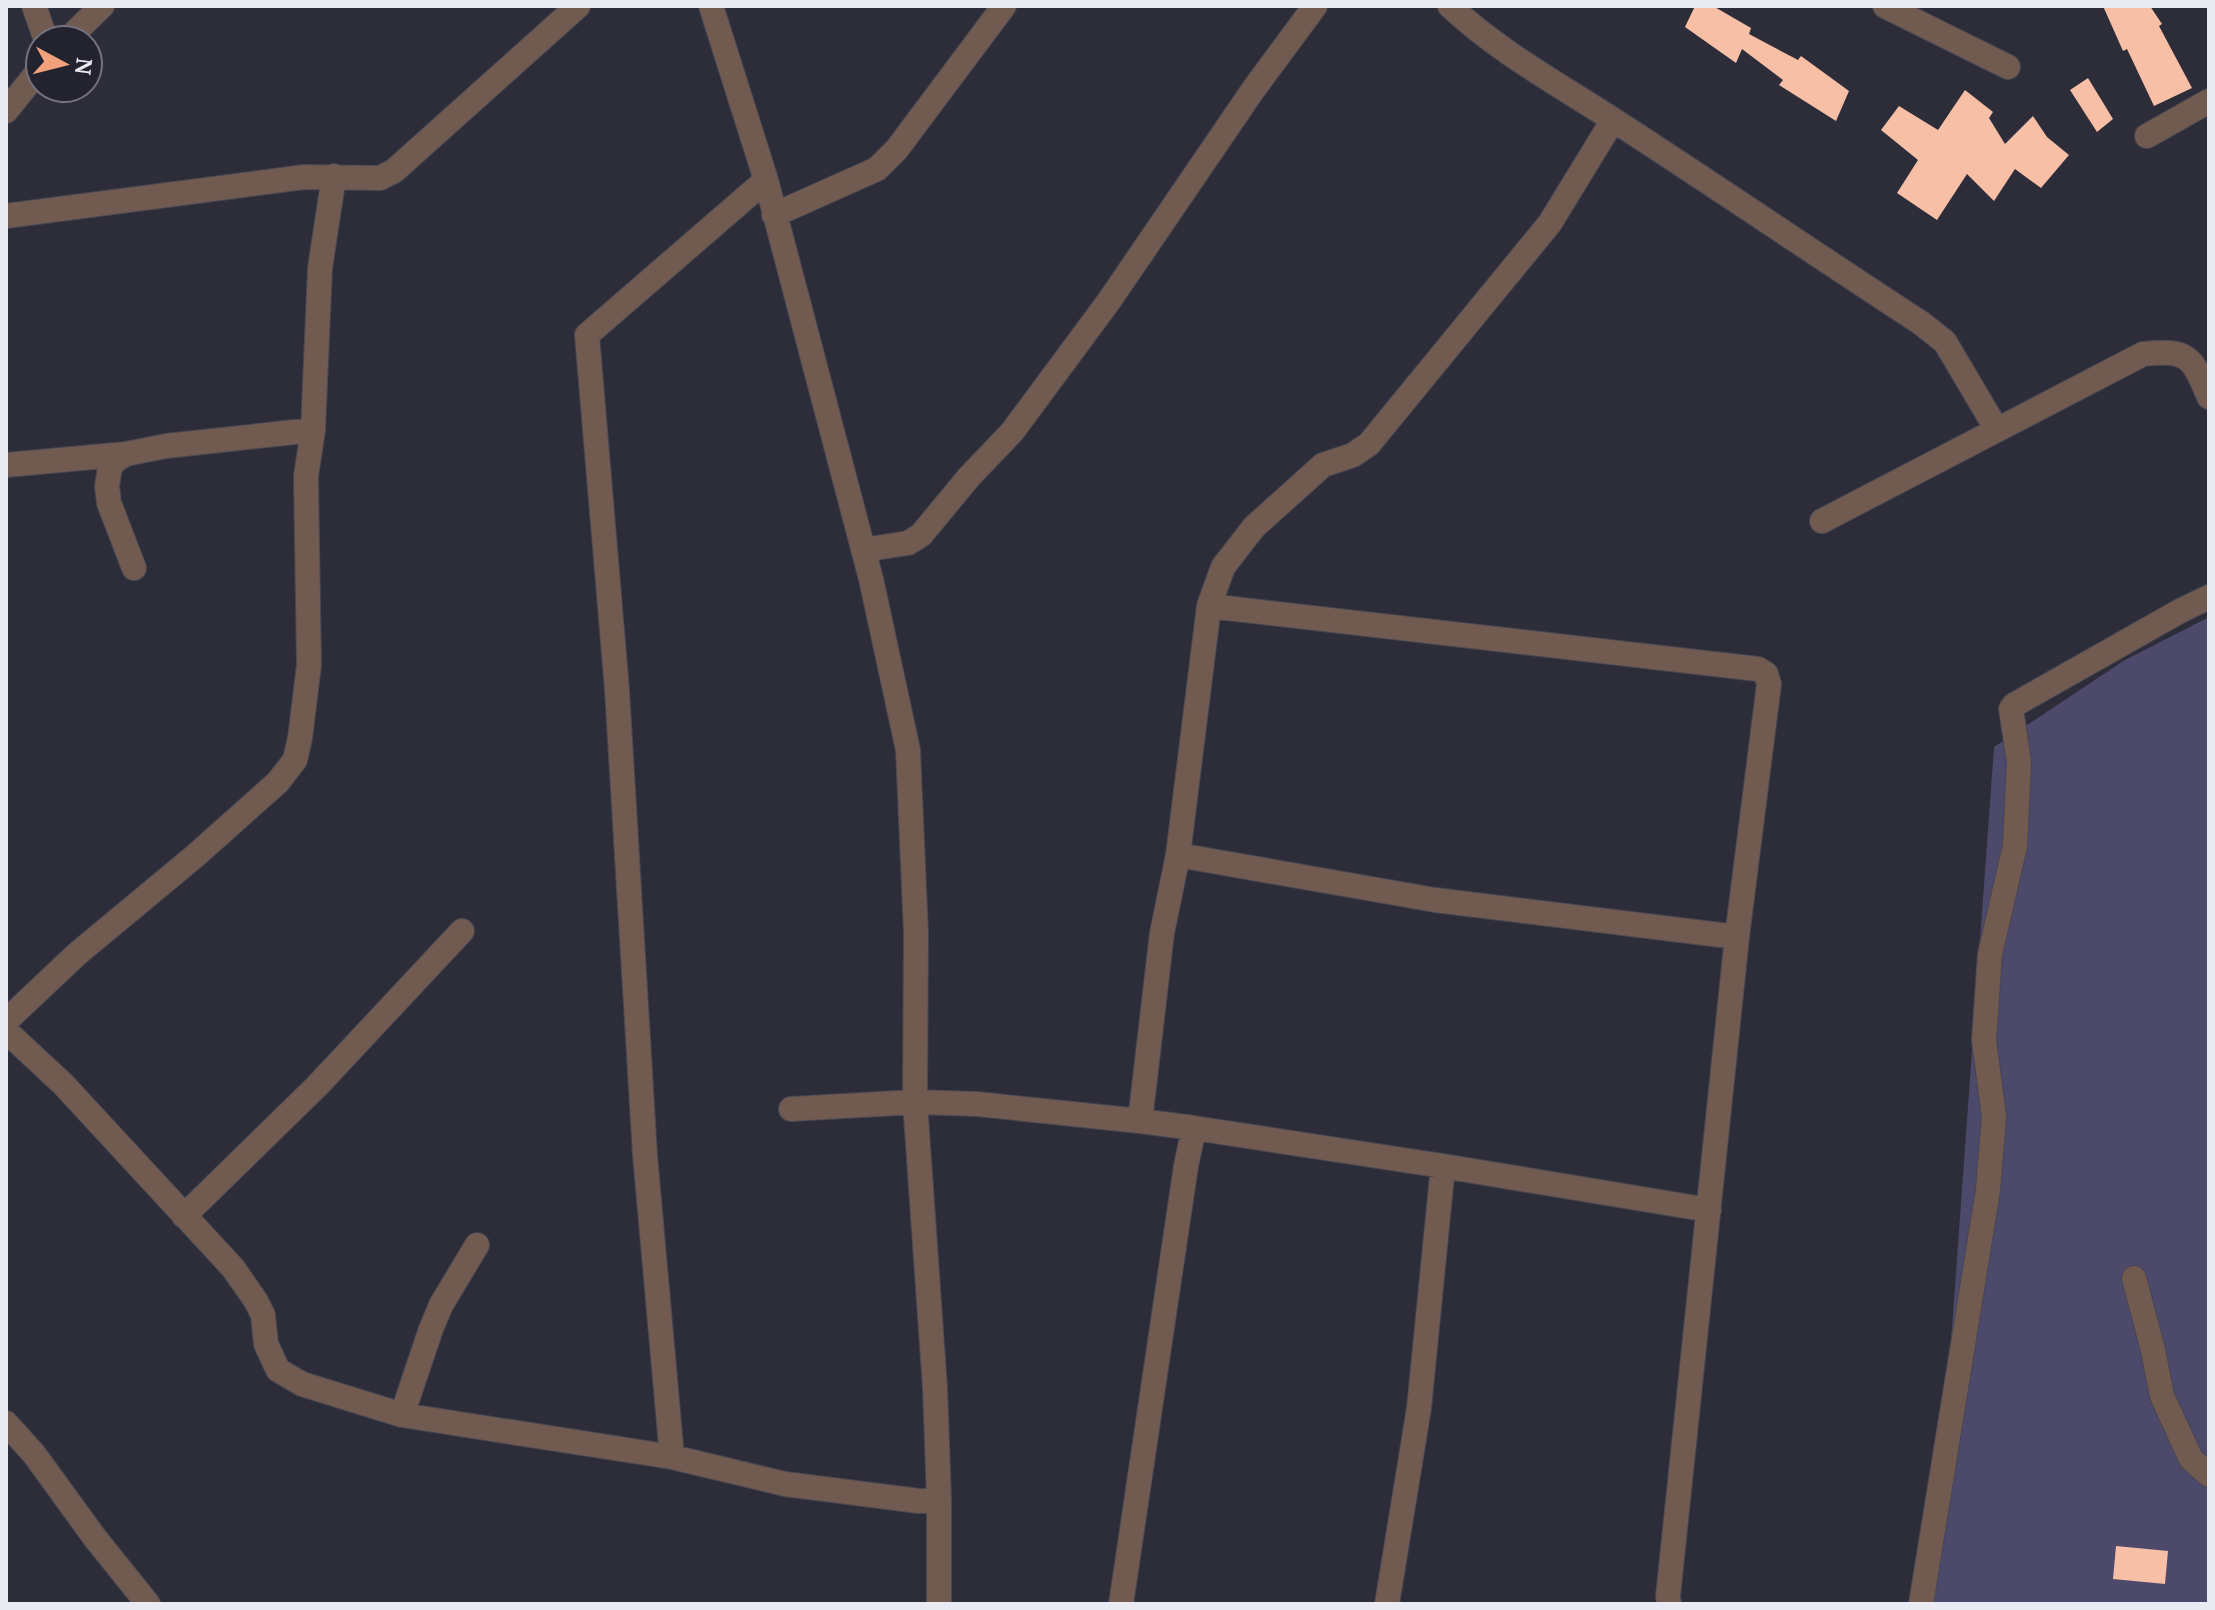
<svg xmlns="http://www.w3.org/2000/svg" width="2215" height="1610" font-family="'PT Serif',serif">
<rect width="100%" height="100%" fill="#2d2c39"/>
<!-- green -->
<path fill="#4c496a" d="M 2209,617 L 2209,1604 L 1932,1604 L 1994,747 L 2125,660 Z"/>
<!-- building -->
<path fill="#f7bfa6" d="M 1695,6 L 1713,6 L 1751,28 L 1749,34 L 1798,60 L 1801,56 L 1849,91 L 1836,121 L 1779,85 L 1783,80 L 1742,49 L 1736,63 L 1685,27 Z
M 2103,6 L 2150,6 L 2162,24 L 2159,26 L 2192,88 L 2154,106 L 2127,49 L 2123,51 Z
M 2088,78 L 2113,119 L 2097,132 L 2070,90 Z
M 1965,90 L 1993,112 L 1989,118 L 2005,144 L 2033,116 L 2047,137 L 2069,155 L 2041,188 L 2015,169 L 1994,201 L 1967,174 L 1937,220 L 1897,193 L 1918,160 L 1881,130 L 1899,106 L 1938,130 Z
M 2116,1546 L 2168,1551 L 2165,1584 L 2113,1579 Z"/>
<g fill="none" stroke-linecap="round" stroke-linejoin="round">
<defs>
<path id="minor" d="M 34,6 L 46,40
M 711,6 L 766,180 L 871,579 L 908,750 L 916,933 L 915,1102 L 935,1388 L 939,1499 L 939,1604
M 1450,6 C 1499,52 1558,84 1615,121 C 1717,187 1818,256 1921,323 L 1945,342 L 1997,430
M 1885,6 L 2008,67
M 67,40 L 102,6
M 6,111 L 40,69
M 2147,136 L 2209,101
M 774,215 L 877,169 L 897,149 L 1004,6
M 6,216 L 304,177 L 380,178 L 394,171 L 578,6
M 6,465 L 126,454
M 1822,521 L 2143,354 C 2189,349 2192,357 2209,397
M 863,550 L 908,543 L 921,535 L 969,477 L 1012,432 L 1109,301 L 1253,90 L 1315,6
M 134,568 L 109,503 L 107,486 L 110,467 L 116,460 L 126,454 L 166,446 L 313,430
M 1209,606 L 1223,567 L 1254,527 L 1323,465 L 1353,455 L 1369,444 L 1550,223 L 1613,120
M 1178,855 L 1435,900 L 1737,937
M 6,1021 L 77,954 L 195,856 L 278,782 L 295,760 L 300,738 L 309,665 L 306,476 L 313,430 L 320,268 L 334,176
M 6,1031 L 63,1084 L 233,1268 L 256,1301 L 263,1315 L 266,1344 L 278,1370 L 302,1384 L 402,1415 L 672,1457 L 785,1484 L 919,1501 L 939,1499
M 791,1109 L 915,1102 L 977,1104 L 1140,1121 L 1194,1128 L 1443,1166 L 1709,1210
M 1140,1121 L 1162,933 L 1178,855 L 1209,606 L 1758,669 L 1766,674 L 1769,684 L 1737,937 L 1668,1596 L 1669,1604
M 184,1216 L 317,1086 L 462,931
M 2134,1278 L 2153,1350 L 2162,1396 L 2191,1459 L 2209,1475
M 402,1415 L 431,1329 L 441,1305 L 477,1245
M 6,1423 L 34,1454 L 95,1538 L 148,1604
M 672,1457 L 645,1155 L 617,690 L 587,335 L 766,180
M 1121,1604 L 1186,1166 L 1194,1128
M 1387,1604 L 1419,1408 L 1443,1166
M 1921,1604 L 1988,1190 L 1994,1117 L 1984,1040 L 1990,954 L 2015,846 L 2019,762 L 2011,709 L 2014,705 L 2180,611 L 2209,597"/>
</defs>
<!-- minor casing -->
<use href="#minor" stroke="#474753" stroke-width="26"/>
<!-- minor -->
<use href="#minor" stroke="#715b51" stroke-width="24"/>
</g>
<!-- border -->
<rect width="2215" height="1610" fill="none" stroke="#eaeaf3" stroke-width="16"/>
<!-- north arrow -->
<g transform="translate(64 64) rotate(97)"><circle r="38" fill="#23222f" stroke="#73727d" stroke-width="2"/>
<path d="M0-6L14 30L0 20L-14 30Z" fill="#f1a17c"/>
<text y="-12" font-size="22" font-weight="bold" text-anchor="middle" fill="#eaeaf3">N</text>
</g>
</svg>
